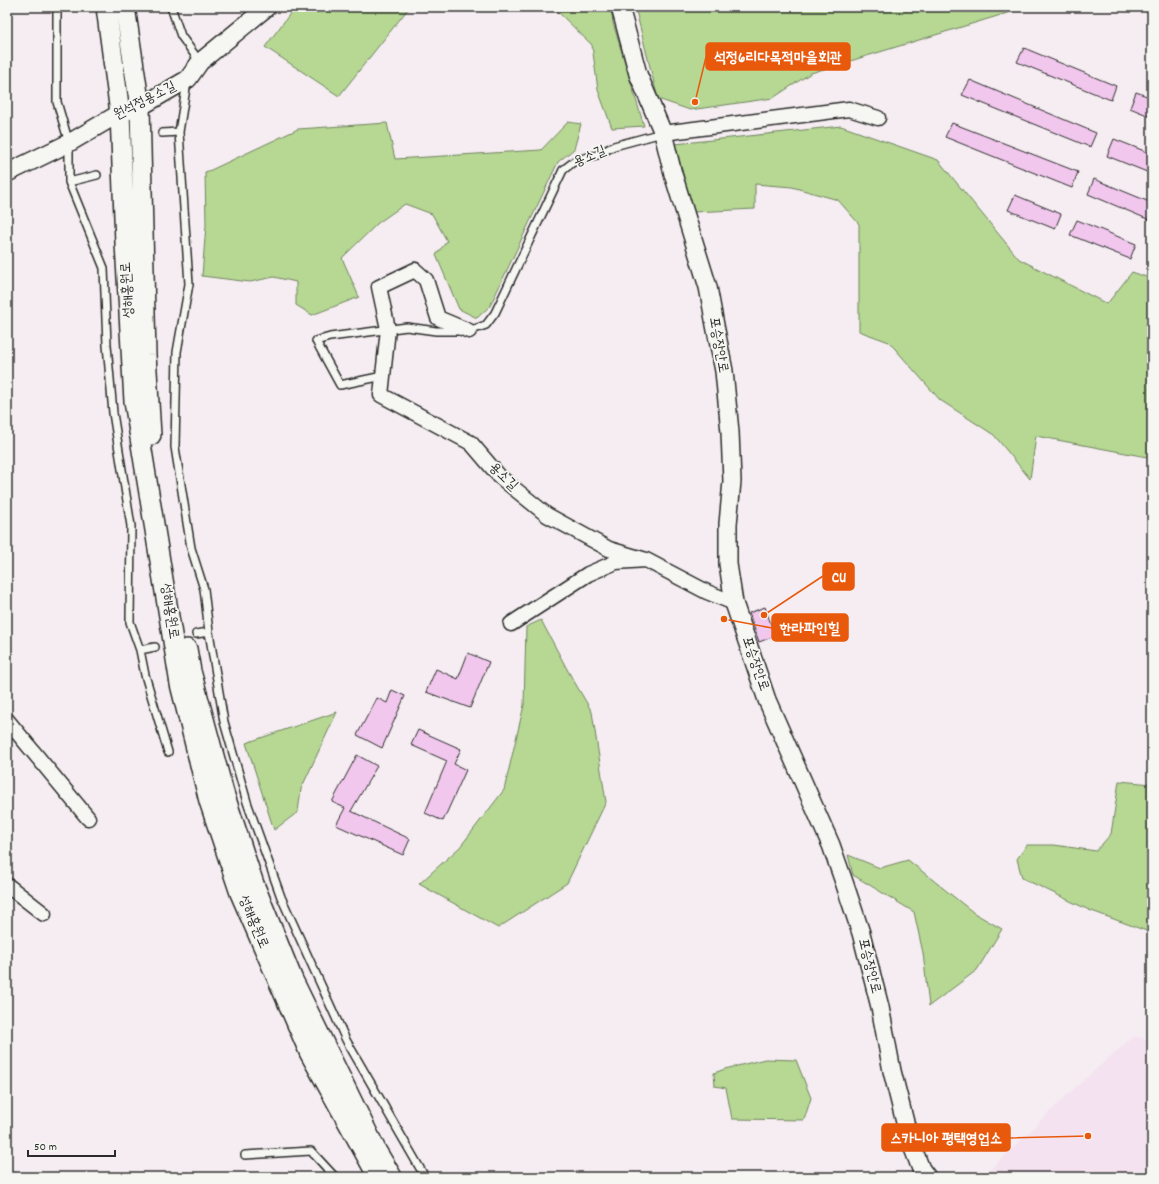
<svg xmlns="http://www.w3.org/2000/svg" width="1159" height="1184" font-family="Dekko,'Poor Story',sans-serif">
<rect width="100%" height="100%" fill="#f5edf1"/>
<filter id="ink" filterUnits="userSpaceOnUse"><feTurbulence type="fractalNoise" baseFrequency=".025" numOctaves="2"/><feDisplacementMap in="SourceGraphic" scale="8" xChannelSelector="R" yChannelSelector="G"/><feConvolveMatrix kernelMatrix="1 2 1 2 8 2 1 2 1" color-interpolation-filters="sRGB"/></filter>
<g filter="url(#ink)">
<!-- built -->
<path fill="#f4e2f0" d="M 1134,1036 L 1152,1042 L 1152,1177 L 983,1177 L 1066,1096 Z"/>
<!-- green -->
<path fill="#b6d893" stroke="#70825f" d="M 295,7 L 405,7 L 408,9 L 339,96 L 265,47 Z
M 553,7 L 611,7 L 613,23 L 644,126 L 612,128 L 598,90 L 592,45 Z
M 635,7 L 1027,7 L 811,73 L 773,98 L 690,110 L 658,99 Z
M 568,122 L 581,124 L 574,149 L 558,162 L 490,306 L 477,318 L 459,309 L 436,255 L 447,241 L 432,214 L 405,204 L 378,223 L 342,258 L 359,297 L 312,315 L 296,305 L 296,282 L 274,277 L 250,282 L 202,276 L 206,225 L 205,172 L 211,170 L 298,129 L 387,123 L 395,159 L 541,150 Z
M 841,126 L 938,160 L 1019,259 L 1107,304 L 1132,272 L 1152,279 L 1152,458 L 1036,436 L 1030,479 L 994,435 L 940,400 L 889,342 L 859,331 L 859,224 L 838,200 L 792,187 L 755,184 L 755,209 L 693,212 L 675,144 Z
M 541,620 L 568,671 L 592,712 L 606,802 L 567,883 L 498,928 L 419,884 L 460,847 L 504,790 L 524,705 L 526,627 Z
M 337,712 L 301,789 L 298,812 L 274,830 L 246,743 Z
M 1119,781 L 1152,784 L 1152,933 L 1089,910 L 1022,878 L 1017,859 L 1027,845 L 1054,845 L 1096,851 L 1111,834 Z
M 848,855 L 880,868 L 908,860 L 974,913 L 1002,929 L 977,970 L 929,1006 L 923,953 L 914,912 L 853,875 Z
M 765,1059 L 796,1060 L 811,1098 L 804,1120 L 732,1119 L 726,1088 L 715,1086 L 714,1073 L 725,1069 Z"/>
<!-- building -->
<path fill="#f2c7ee" stroke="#2b2b2b" d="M 1024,48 L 1116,86 L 1111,100 L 1017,62 Z
M 970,80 L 1096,133 L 1090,147 L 962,95 Z
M 1136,92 L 1152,98 L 1152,117 L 1130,108 Z
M 952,123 L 1078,172 L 1072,188 L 945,137 Z
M 1114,139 L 1152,154 L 1152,174 L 1107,156 Z
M 1094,179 L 1152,203 L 1152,221 L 1088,194 Z
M 1015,195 L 1061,214 L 1055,229 L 1008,210 Z
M 1077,220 L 1136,244 L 1130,259 L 1070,235 Z
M 765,607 L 775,636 L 759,642 L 749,613 Z
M 468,653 L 489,662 L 470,708 L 426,692 L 436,669 L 458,679 Z
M 392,690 L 405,696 L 382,748 L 357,735 L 377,698 L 387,703 Z
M 418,730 L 461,749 L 454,764 L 466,770 L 443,821 L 425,813 L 447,761 L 411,745 Z
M 357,755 L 377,766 L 351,811 L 410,839 L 403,855 L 336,825 L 345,808 L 332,802 Z"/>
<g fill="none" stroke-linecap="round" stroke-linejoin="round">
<defs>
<path id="service" d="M 57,7 L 57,102 L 69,143 L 69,182 L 104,268 L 107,345 L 113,413 L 131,526 L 130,622 L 140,650 L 145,675 L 168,752
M 171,7 L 181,36 L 200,62
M 187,82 L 179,132 L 189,284 L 177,352 L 175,447 L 191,548 L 204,589 L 209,632 L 224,722 L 247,802 L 281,897 L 346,1040 L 425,1177
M 162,133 L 179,132
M 69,182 L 97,175
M 383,376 L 340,385 L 316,341 L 330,337 L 407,327 L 436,331 L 469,331 L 486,325 L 495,313 L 563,170 L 576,160 L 597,155 L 614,146 L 662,133
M 196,634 L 209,632
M 140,650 L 155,647
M 245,1155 L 311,1151 L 335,1177"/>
<path id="minor" d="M 663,133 L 849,109 L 878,118
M 469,331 L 438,318 L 426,280 L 415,270 L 379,287 L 388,329 L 381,395 L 471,443 L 500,477 L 547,515 L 609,549 L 646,560
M 511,624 L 588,574 L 616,562 L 646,560 L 707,592 L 734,603
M 7,720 L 88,818
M 7,885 L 44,914"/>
<path id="tertiary" d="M 620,7 L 638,74 L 663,133 L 673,174 L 708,287 L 715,325 L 724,371 L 730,432 L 732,481 L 728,524 L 728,564 L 734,603 L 767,700 L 831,845 L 844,882 L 861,933 L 880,1007 L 892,1071 L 909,1138 L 921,1169 L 927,1177
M 7,173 L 69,143 L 120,113 L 140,107 L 188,79 L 200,62 L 267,7"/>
<path id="secondary" d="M 106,7 L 120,113 L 125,243 L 134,401 L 180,684 L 209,801 L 240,893 L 310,1054 L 378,1177
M 125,7 L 140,107 L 146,355 L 151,435
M 187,649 L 191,671 L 224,793 L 254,884 L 293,980 L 377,1152 L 392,1177"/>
</defs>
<!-- service casing -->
<use href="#service" stroke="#2b2b2b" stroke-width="10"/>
<!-- minor casing -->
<use href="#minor" stroke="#2b2b2b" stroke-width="17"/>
<!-- tertiary casing -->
<use href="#tertiary" stroke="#2b2b2b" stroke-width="20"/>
<!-- secondary casing -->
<use href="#secondary" stroke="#2b2b2b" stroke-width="22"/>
<!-- service -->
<use href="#service" stroke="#f6f6f2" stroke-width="7"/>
<!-- minor -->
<use href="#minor" stroke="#f6f6f2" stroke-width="14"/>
<!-- tertiary -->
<use href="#tertiary" stroke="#f6f6f2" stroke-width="17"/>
<!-- secondary -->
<use href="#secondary" stroke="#f6f6f2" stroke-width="19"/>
</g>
</g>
<g text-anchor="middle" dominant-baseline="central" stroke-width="3.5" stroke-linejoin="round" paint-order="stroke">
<!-- street labels -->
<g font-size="14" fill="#2b2b2b" stroke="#f6f6f2">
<text transform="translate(145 101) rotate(-27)">원석정용소길</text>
<text transform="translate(590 157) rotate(-23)">용소길</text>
<text transform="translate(128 290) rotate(-93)">성해홍원로</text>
<text transform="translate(718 345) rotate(80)">포승장안로</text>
<text transform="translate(503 477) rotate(44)">용소길</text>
<text transform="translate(169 611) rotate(81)">성해홍원로</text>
<text transform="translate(755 664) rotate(71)">포승장안로</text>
<text transform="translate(253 922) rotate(67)">성해홍원로</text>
<text transform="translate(869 966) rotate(76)">포승장안로</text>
</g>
</g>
<!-- callouts -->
<path fill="none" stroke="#e8590c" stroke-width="1.5" d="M695 102L706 57M764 615L823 576M724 619L772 628M1088 1136L1010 1138"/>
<g fill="#e8590c" stroke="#f6f6f2" stroke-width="1.5">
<circle cx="695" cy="102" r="4"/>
<circle cx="764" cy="615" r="4"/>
<circle cx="724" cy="619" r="4"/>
<circle cx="1088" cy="1136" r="4"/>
</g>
<g fill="#e8590c" stroke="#e8590c" stroke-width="1.5">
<rect x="706" y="43" width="144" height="27" rx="4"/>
<rect x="823" y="563" width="31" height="27" rx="4"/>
<rect x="772" y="614" width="76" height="27" rx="4"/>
<rect x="882" y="1124" width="128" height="27" rx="4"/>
</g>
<g font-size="15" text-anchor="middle" font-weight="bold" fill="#fff">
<text x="778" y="62">석정6리다목적마을회관</text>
<text x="839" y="582">CU</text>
<text x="810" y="633">한라파인힐</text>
<text x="946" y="1143">스카니아 평택영업소</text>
</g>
<!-- margin -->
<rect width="1159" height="1184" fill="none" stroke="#f6f6f2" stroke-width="24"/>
<rect x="12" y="12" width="1135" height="1160" fill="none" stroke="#2b2b2b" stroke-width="1.5" filter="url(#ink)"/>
<!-- scale -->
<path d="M28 1150v6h87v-6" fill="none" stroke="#2b2b2b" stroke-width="2"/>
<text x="34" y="1150" font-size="12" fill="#2b2b2b" stroke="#f6f6f2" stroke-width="3" paint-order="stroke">50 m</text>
</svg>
